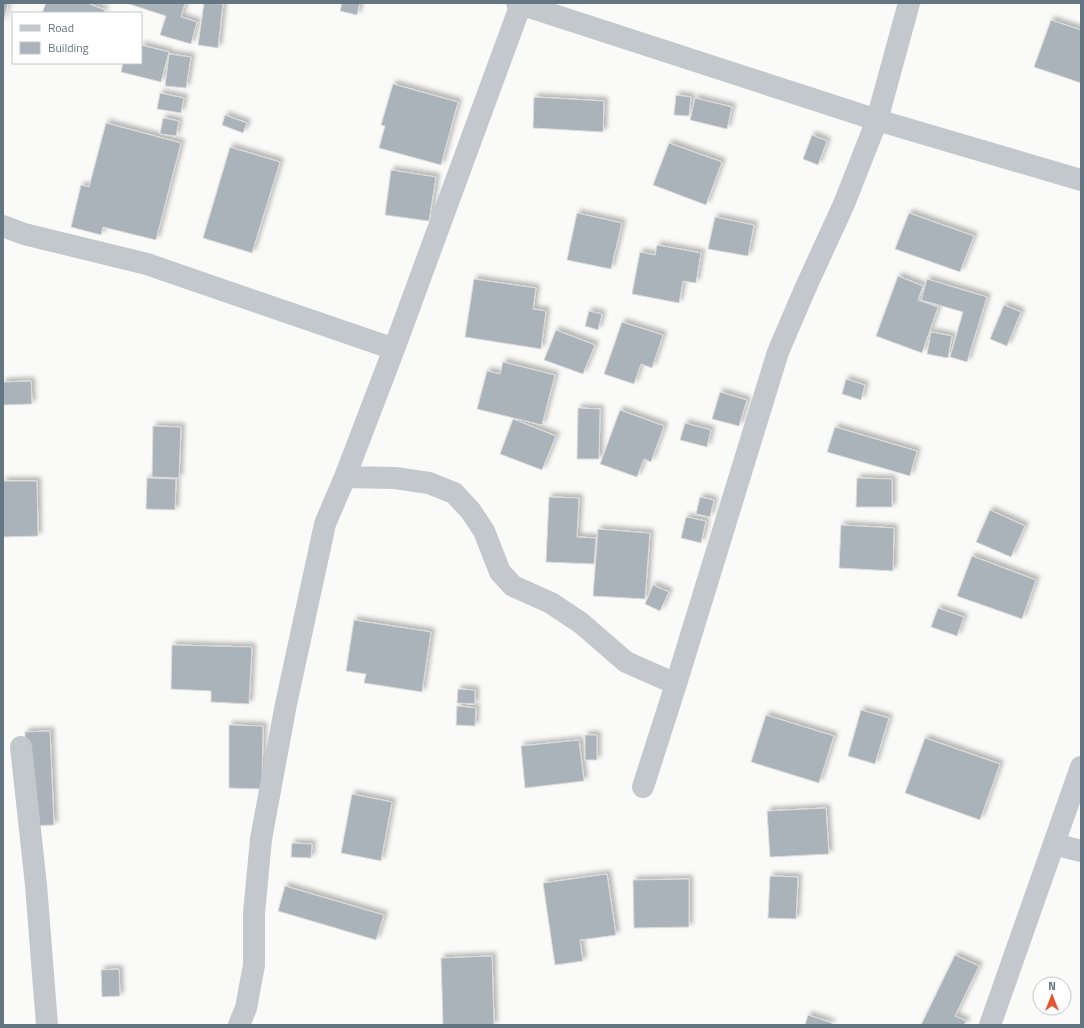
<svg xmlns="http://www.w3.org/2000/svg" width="1084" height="1028" font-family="'Titillium Web',sans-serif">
<defs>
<filter id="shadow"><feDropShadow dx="3.5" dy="-3.5" stdDeviation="2" flood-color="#0004"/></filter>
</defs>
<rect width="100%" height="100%" fill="#fafaf8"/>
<!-- building -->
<path fill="#aab3b9" stroke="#dcdcda" filter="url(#shadow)" d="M 3,3 L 8,3 L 3,23 Z
M 46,3 L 87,3 L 105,10 L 104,13 L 42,13 Z
M 126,3 L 185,3 L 181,17 L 197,22 L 191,44 L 160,35 L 166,16 Z
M 204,3 L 223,4 L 218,48 L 198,45 Z
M 342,3 L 360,3 L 357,15 L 340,11 Z
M 1051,20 L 1081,30 L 1081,83 L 1034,67 Z
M 141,45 L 169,52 L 161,82 L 121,72 L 123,63 L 141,63 Z
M 169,54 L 191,57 L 186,88 L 165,86 Z
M 393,84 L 458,102 L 441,165 L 379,148 L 385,126 L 381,125 Z
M 160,93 L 184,98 L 181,113 L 157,109 Z
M 676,95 L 691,97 L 689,116 L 674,115 Z
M 534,97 L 604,101 L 603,132 L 533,128 Z
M 695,98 L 732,107 L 727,129 L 690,120 Z
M 225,115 L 247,123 L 243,133 L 222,125 Z
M 163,118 L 179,121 L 176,136 L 160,134 Z
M 106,123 L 181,143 L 156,240 L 103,227 L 101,235 L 71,227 L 81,185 L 89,187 Z
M 812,135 L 827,141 L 818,165 L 803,159 Z
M 669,143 L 722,162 L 706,205 L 653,185 Z
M 230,147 L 280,162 L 252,253 L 203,238 Z
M 391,170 L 436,177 L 429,221 L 385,215 Z
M 577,213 L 622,223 L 611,269 L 567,260 Z
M 909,213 L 974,236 L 960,272 L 895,249 Z
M 715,217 L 754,225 L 748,256 L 708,249 Z
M 657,245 L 701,253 L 696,283 L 683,281 L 679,303 L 632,294 L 640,252 L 655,255 Z
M 898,276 L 923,286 L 918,300 L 938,307 L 922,353 L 876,336 Z
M 474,279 L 536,288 L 533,309 L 546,311 L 541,349 L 465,337 Z
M 927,279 L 987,297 L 967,362 L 950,357 L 963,312 L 921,300 Z
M 1004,305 L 1021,312 L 1007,346 L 990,339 Z
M 589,311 L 602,314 L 598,330 L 585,326 Z
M 622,322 L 663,335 L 652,368 L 641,364 L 634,384 L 604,374 Z
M 556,330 L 595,345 L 583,374 L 544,360 Z
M 931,332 L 952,336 L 948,358 L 927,354 Z
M 503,362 L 555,375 L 542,425 L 477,409 L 487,371 L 500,374 Z
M 846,379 L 865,385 L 861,400 L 842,394 Z
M 31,381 L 32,404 L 3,405 L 3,382 Z
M 720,392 L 747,400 L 739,426 L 712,419 Z
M 578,408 L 600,409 L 599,459 L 577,459 Z
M 620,410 L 664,426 L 651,462 L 644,459 L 637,477 L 600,464 Z
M 513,419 L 556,436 L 542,470 L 500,454 Z
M 685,423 L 711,430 L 707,447 L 680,440 Z
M 153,426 L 181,427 L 179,478 L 152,477 Z
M 835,427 L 917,451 L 910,476 L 827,452 Z
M 147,478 L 176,479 L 175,510 L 146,509 Z
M 857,478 L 892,479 L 892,507 L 856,507 Z
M 3,481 L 37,481 L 38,536 L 3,537 Z
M 549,497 L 579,498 L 577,537 L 596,538 L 594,564 L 546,562 Z
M 700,497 L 714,500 L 710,517 L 696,514 Z
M 990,510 L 1025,526 L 1011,557 L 976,542 Z
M 686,517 L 706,521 L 701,543 L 681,538 Z
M 841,525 L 894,528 L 893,571 L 839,568 Z
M 598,529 L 650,533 L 645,599 L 593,596 Z
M 972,556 L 1036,580 L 1022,619 L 957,596 Z
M 653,585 L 669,592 L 660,611 L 645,604 Z
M 938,608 L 964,617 L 957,636 L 931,627 Z
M 354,620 L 431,632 L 422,692 L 364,683 L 366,674 L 346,671 Z
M 172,645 L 252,647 L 249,704 L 211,702 L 211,691 L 171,689 Z
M 458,689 L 475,690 L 475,704 L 457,703 Z
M 457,706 L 476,708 L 475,726 L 456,725 Z
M 861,710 L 889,718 L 875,764 L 848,756 Z
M 766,715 L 834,736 L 819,783 L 751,762 Z
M 229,725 L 263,726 L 262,789 L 229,788 Z
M 50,731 L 54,825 L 28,826 L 25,732 Z
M 585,735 L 597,735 L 597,760 L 585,760 Z
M 925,738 L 1000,764 L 980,820 L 905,793 Z
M 579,740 L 584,781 L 525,788 L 521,746 Z
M 352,794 L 392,802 L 381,861 L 341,853 Z
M 826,808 L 829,854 L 770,857 L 767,811 Z
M 292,843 L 312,844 L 311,858 L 291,857 Z
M 607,874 L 616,935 L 580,940 L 583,961 L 555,965 L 543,883 Z
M 770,876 L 798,877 L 796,919 L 768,918 Z
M 689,879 L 689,927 L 634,928 L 633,880 Z
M 285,886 L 384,915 L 376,940 L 278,911 Z
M 955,955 L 979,966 L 955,1016 L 966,1021 L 964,1025 L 921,1025 Z
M 492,956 L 494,1025 L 443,1025 L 441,958 Z
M 119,969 L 120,996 L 102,997 L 101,970 Z
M 808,1015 L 832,1023 L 831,1025 L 805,1025 Z"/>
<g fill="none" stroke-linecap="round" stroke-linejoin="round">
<!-- minor -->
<path stroke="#c3c8cc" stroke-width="22" d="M 517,3 L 877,120 L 1081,180
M 3,226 L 24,234 L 147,264 L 394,349
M 345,477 L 395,478 L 429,483 L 454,493 L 470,510 L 484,531 L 500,572 L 513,586 L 551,603 L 581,623 L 626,662 L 676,684
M 21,747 L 36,885 L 47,1025
M 643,787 L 676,684 L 778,352 L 805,289 L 844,204 L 877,120 L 909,3
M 1054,844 L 1081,851
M 239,1025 L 246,1008 L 254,965 L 254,913 L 261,839 L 286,704 L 325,524 L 345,477 L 394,349 L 521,4
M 990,1025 L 1081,767"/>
</g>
<!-- border -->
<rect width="1084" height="1028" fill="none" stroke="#657683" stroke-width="8"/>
<!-- legend -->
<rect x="12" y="12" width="130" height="52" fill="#ffffff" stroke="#c1c8cd"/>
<rect x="20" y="25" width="20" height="6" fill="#c3c8cc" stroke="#c1c8cd"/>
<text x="48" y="32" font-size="12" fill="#657683">Road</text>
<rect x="20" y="42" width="20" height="12" fill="#aab3b9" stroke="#c1c8cd"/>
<text x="48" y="52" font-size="12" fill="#657683">Building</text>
<!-- north arrow -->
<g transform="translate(1052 996)"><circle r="19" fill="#ffffff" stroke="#c1c8cd"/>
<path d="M0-3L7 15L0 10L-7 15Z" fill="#e4572e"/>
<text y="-6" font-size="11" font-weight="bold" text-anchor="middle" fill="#657683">N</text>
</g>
</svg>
